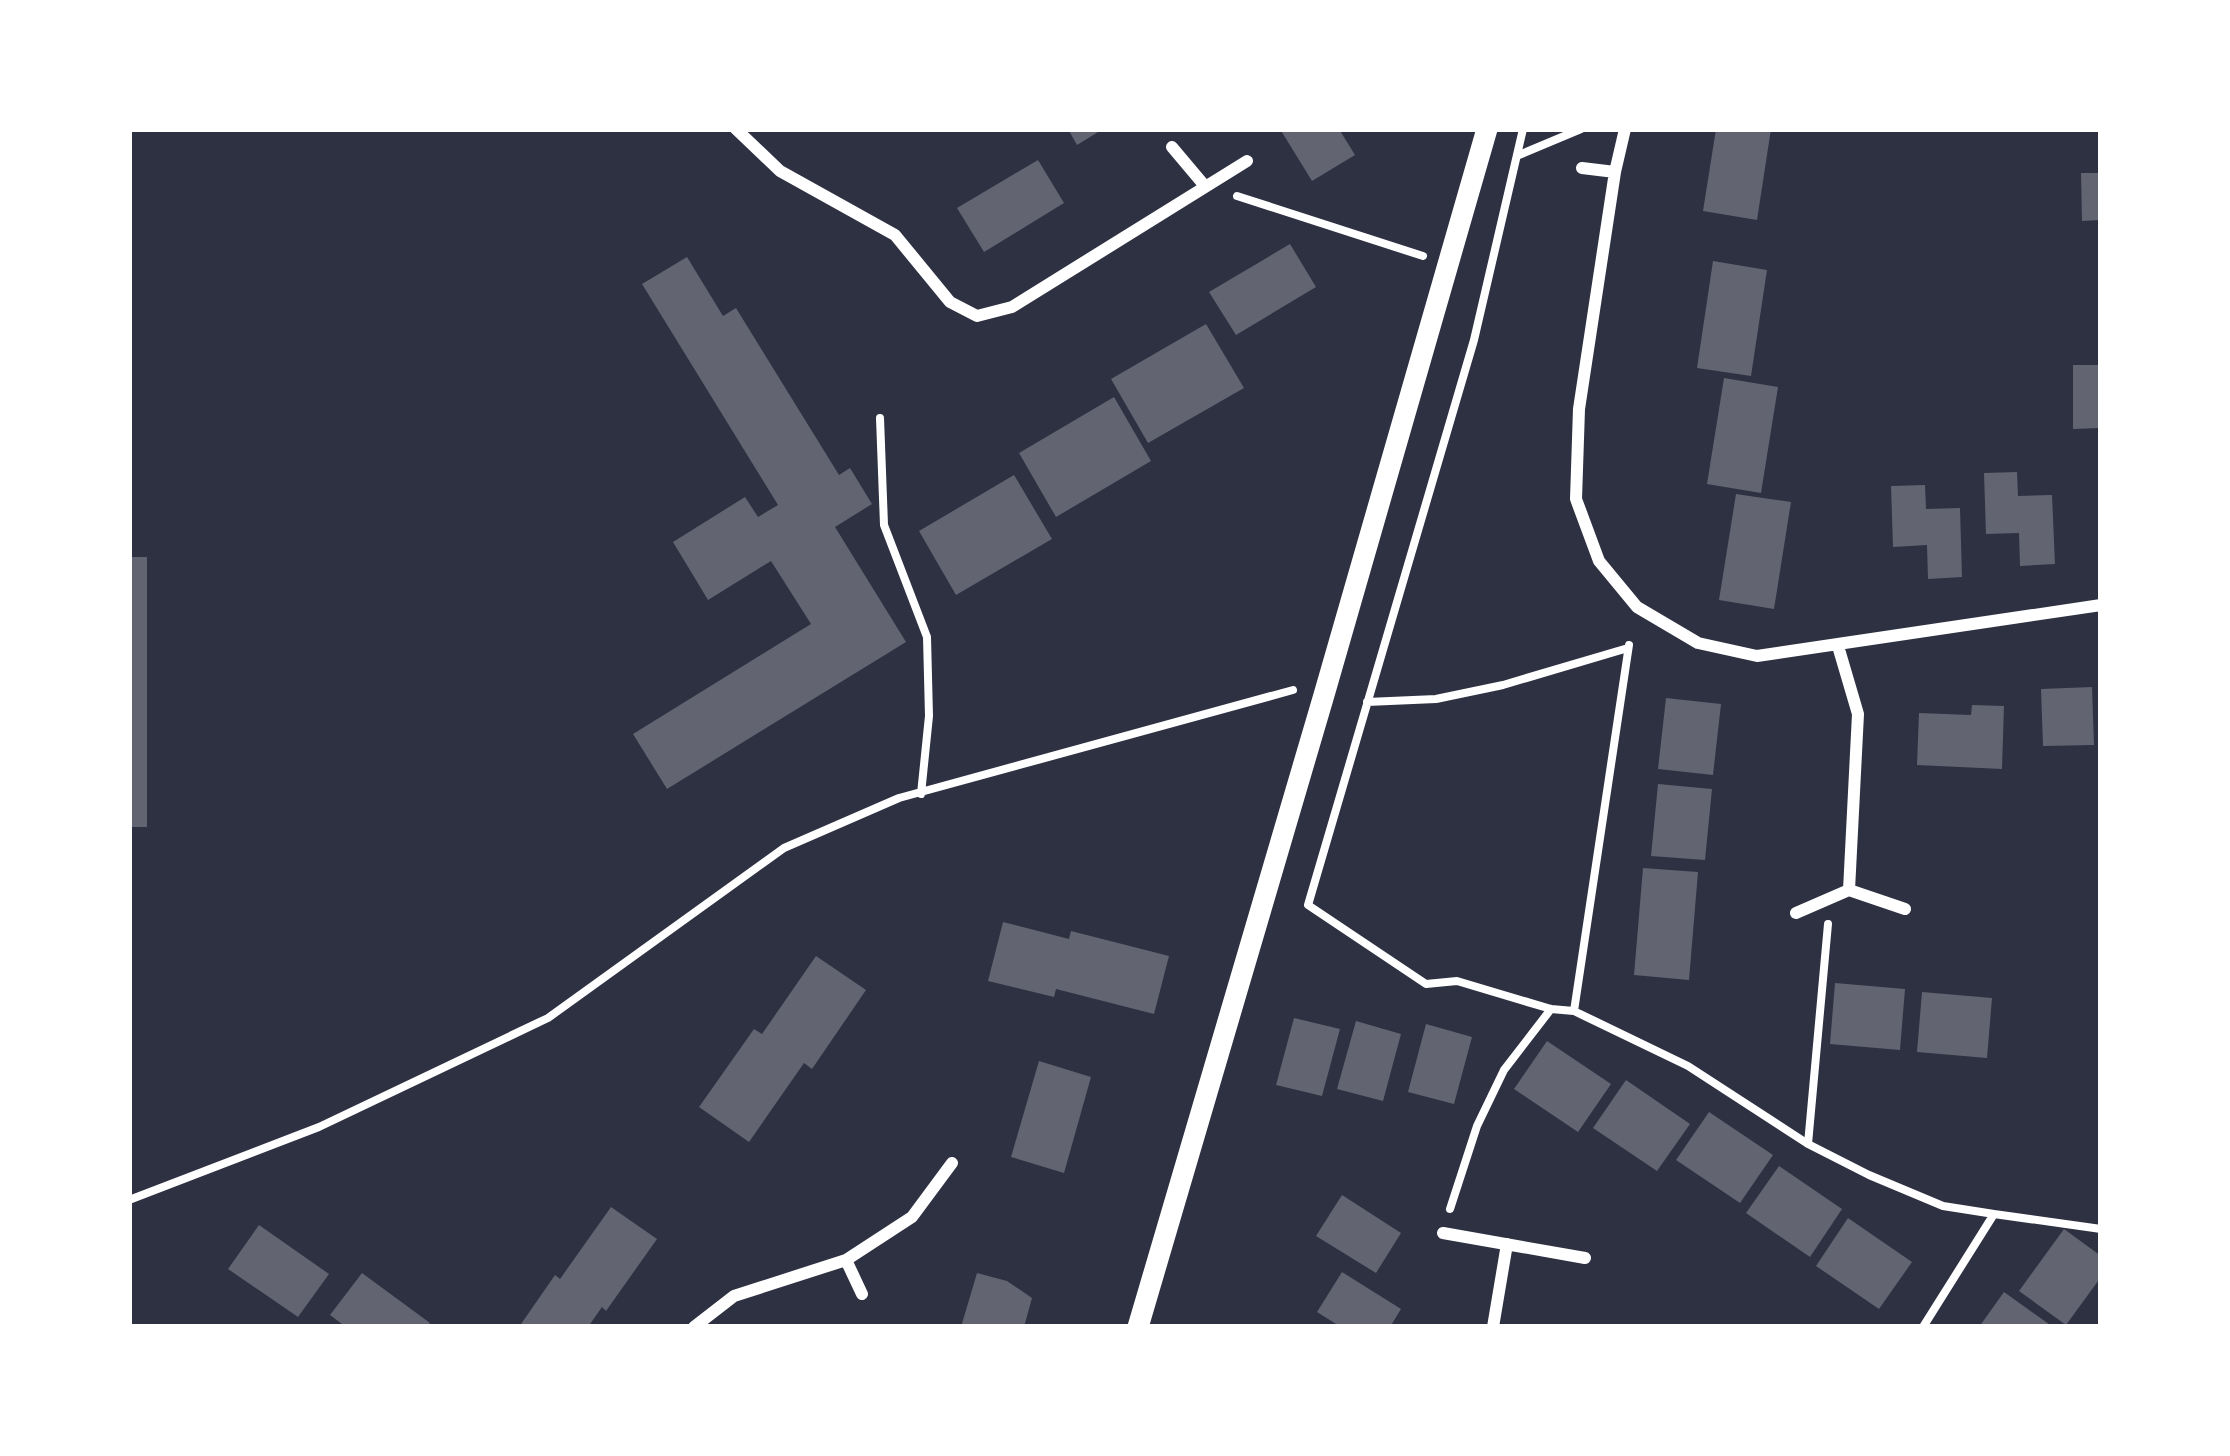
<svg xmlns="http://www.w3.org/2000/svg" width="2230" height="1456" font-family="'Zilla Slab',serif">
<rect width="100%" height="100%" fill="#2d3142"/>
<!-- building -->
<path fill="#626471" d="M 1068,129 L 1103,129 L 1077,145 Z
M 1280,129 L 1339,129 L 1355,155 L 1312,181 Z
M 1716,129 L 1771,129 L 1757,220 L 1703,211 Z
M 1038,160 L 1064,203 L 984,252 L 957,208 Z
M 2081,173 L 2101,173 L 2101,220 L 2082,221 Z
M 1290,244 L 1316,287 L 1236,335 L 1209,292 Z
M 687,257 L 723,316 L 736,308 L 839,475 L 850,468 L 872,504 L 835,527 L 906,642 L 667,789 L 633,734 L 811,624 L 771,561 L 708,600 L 673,542 L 745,497 L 758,517 L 778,505 L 642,284 Z
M 1713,261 L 1767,270 L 1751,376 L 1697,368 Z
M 1206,324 L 1244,388 L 1148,443 L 1111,379 Z
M 2073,365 L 2101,365 L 2101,428 L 2073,429 Z
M 1724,378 L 1778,387 L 1761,493 L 1707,484 Z
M 1114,397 L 1151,461 L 1056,517 L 1019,453 Z
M 2017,472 L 2018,496 L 2052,495 L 2055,564 L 2020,566 L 2019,533 L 1986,534 L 1984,473 Z
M 1014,475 L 1052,539 L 956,595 L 919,531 Z
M 1925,485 L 1926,509 L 1960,508 L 1962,577 L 1928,579 L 1927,545 L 1893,547 L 1891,486 Z
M 1736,494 L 1791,502 L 1774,609 L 1719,600 Z
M 129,557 L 147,557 L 147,827 L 129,827 Z
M 2092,687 L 2094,745 L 2043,746 L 2041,689 Z
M 1666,698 L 1721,704 L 1713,775 L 1658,769 Z
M 1972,705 L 2004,706 L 2002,769 L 1917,765 L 1919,713 L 1971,715 Z
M 1658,784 L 1712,789 L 1705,860 L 1651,856 Z
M 1643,868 L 1698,872 L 1689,980 L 1634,975 Z
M 1003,922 L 1069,939 L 1071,931 L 1169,956 L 1154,1014 L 1056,989 L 1054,997 L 988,981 Z
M 816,956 L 866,990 L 812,1069 L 804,1063 L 749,1142 L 699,1107 L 754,1029 L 762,1034 Z
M 1835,983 L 1905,989 L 1900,1050 L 1830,1044 Z
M 1922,992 L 1992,998 L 1987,1058 L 1917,1052 Z
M 1294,1018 L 1340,1029 L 1322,1096 L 1276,1085 Z
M 1356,1021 L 1401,1034 L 1383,1101 L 1337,1089 Z
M 1426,1024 L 1472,1037 L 1454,1104 L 1408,1092 Z
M 1547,1041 L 1611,1084 L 1578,1132 L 1514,1089 Z
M 1039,1061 L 1091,1077 L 1064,1173 L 1011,1157 Z
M 1626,1080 L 1690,1124 L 1657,1171 L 1593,1128 Z
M 1709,1112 L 1773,1155 L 1740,1203 L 1676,1160 Z
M 1779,1166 L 1842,1209 L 1810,1257 L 1746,1213 Z
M 1342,1195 L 1401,1233 L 1376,1273 L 1316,1236 Z
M 611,1207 L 657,1239 L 606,1311 L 602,1307 L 588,1327 L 519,1327 L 555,1275 L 560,1279 Z
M 1848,1218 L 1912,1262 L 1879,1309 L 1816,1266 Z
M 259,1225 L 329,1274 L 298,1317 L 228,1269 Z
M 2064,1229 L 2101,1256 L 2101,1277 L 2066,1325 L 2019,1291 Z
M 1342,1272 L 1401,1309 L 1390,1327 L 1341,1327 L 1317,1312 Z
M 362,1273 L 430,1323 L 427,1327 L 346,1327 L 330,1315 Z
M 977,1273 L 1007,1281 L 1032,1298 L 1024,1327 L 961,1327 Z
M 2004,1292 L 2053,1327 L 1979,1327 Z"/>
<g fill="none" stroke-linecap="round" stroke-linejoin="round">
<!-- path -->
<path stroke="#fff" stroke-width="8" d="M 1523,129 L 1474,340 L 1308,905 L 1426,984 L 1457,981 L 1551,1009 L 1574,1011 L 1688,1066 L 1808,1144 L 1869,1175 L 1943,1206 L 1994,1214 L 1923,1327
M 1519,155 L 1581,129
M 1237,196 L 1423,256
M 880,418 L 884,525 L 927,637 L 929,716 L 921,794
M 1367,702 L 1436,699 L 1503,685 L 1628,648
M 1574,1011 L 1629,645
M 1808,1144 L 1828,924
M 129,1200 L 319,1127 L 548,1018 L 784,848 L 899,798 L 1293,690
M 1450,1209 L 1477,1126 L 1504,1070 L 1551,1009
M 1994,1214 L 2101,1229"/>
<!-- minor -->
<path stroke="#fff" stroke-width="12" d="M 736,129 L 780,171 L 895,235 L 950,302 L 977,316 L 1012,307 L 1247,161
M 1625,129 L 1615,172 L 1579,409 L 1576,499 L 1599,561 L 1637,607 L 1698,643 L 1757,656 L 2101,605
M 1172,147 L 1204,185
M 1582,168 L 1615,172
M 1838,646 L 1858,714 L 1849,890
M 1796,913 L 1849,890 L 1905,909
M 1443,1233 L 1585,1258
M 846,1260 L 862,1294
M 694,1327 L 734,1296 L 846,1260 L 912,1217 L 952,1163
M 1493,1327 L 1507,1244"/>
<!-- tertiary -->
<path stroke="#fff" stroke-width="21" d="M 1138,1327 L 1324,695 L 1487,129"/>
</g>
<!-- border -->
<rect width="2230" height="1456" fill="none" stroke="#ffffff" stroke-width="264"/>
</svg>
